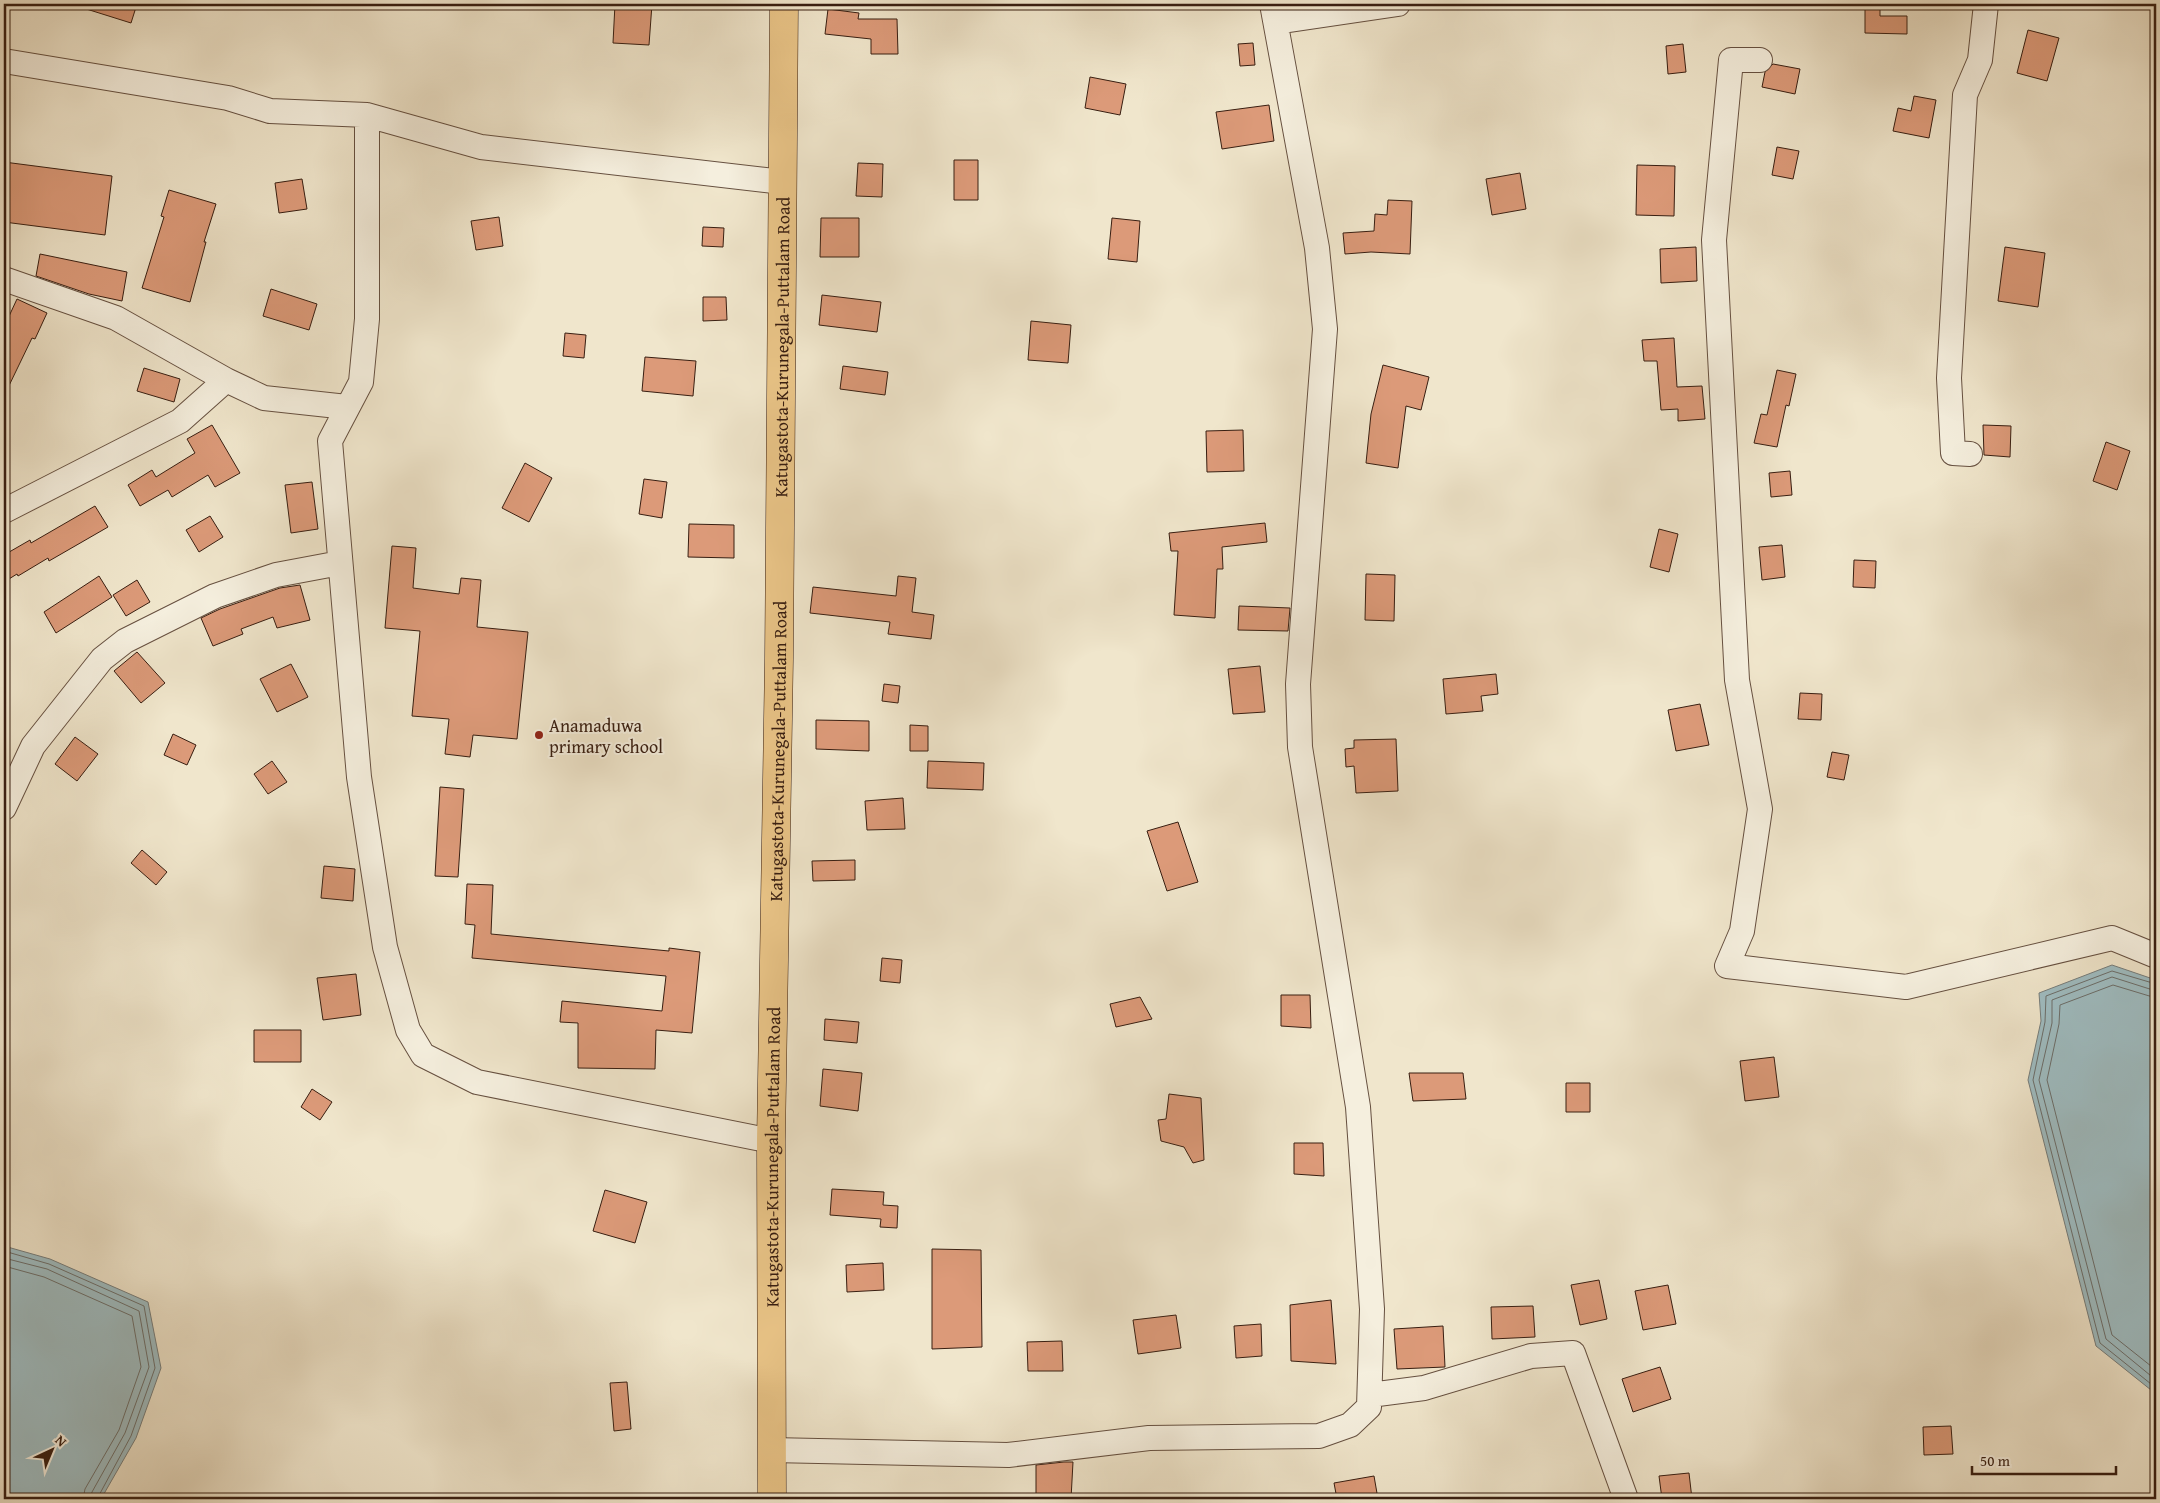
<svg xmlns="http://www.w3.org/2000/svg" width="2160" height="1503" font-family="'Gentium Book Plus',serif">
<rect width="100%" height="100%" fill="#f0e6cc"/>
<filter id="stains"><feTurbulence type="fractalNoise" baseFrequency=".004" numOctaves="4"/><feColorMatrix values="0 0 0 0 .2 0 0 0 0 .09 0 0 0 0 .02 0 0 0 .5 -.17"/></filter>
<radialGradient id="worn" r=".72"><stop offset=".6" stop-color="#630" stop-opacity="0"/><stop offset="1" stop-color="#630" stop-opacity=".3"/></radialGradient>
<!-- water -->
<path fill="#9fbdc2" stroke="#767d7b" d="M 2112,965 L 2156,980 L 2156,1394 L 2096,1346 L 2028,1080 L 2041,1021 L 2039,993 Z
M 4,1246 L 50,1259 L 148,1302 L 161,1368 L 136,1438 L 101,1499 L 4,1499 Z"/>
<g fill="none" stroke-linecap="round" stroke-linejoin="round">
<!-- shore -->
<path stroke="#6c6e6a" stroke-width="1" d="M 2156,984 L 2112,971 L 2046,996 L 2045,1022 L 2033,1080 L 2100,1343 L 2156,1388
M 2156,991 L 2112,977 L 2052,1000 L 2052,1023 L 2039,1080 L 2106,1339 L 2156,1380
M 2156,998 L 2113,985 L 2060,1005 L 2059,1024 L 2047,1080 L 2112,1335 L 2156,1370
M 4,1251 L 49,1264 L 144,1306 L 155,1368 L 131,1436 L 97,1499
M 4,1258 L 47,1269 L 139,1311 L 149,1367 L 125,1433 L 92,1492 L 90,1499
M 4,1266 L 44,1277 L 132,1316 L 141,1367 L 119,1430 L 85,1489 L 83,1499"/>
</g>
<!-- building -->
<path fill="#dc9a79" stroke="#381e11" d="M 80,4 L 137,4 L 131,23 L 80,7 Z
M 615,4 L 652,4 L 649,45 L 613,43 Z
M 828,9 L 859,13 L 858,19 L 897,19 L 898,54 L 871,54 L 871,39 L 825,34 Z
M 1865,9 L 1880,9 L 1880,16 L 1907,16 L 1907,34 L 1865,33 Z
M 2028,30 L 2059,38 L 2047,81 L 2017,73 Z
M 1253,43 L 1255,65 L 1240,66 L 1238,44 Z
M 1683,44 L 1686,72 L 1668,74 L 1666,46 Z
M 1773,64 L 1800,69 L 1795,94 L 1762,87 L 1765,72 Z
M 1090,77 L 1126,84 L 1120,115 L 1085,108 Z
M 1914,96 L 1936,100 L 1929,138 L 1893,131 L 1898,108 L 1911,111 Z
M 1269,105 L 1274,141 L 1222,149 L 1216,112 Z
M 1777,147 L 1799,151 L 1793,179 L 1772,175 Z
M 954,160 L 978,160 L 978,200 L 954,200 Z
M 4,162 L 112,176 L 105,235 L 4,222 Z
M 858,163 L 883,164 L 882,197 L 856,196 Z
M 1637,165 L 1675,166 L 1674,216 L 1636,215 Z
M 1520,173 L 1526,209 L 1492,215 L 1486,179 Z
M 302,179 L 307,209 L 279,213 L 275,183 Z
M 169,190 L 216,204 L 204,242 L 206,242 L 190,302 L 142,288 L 164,217 L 161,216 Z
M 1388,200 L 1412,201 L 1410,254 L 1371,252 L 1345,254 L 1343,233 L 1374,231 L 1375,214 L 1387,215 Z
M 499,217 L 503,246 L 476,250 L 471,221 Z
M 821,218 L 859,218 L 859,257 L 820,257 Z
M 1112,218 L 1140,221 L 1137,262 L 1108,259 Z
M 703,227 L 724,228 L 723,247 L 702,246 Z
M 1696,247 L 1697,281 L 1661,283 L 1660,249 Z
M 2005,247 L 2045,253 L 2038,307 L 1998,301 Z
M 40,254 L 127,272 L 122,301 L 89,294 L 36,276 Z
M 271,289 L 317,304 L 309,330 L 263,316 Z
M 822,295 L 881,302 L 877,332 L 819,325 Z
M 703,297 L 726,297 L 727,320 L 703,321 Z
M 17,299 L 47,313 L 35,339 L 32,338 L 4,396 L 4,327 Z
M 1031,321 L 1071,325 L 1068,363 L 1028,360 Z
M 565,333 L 586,335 L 584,358 L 563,356 Z
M 1674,338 L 1677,387 L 1702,386 L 1705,419 L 1678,421 L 1678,409 L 1661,410 L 1657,361 L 1644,361 L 1642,340 Z
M 645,357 L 696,361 L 693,396 L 642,391 Z
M 1383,365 L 1429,377 L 1421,410 L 1406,406 L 1398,468 L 1366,463 L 1371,414 Z
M 843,366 L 888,372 L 885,395 L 840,389 Z
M 144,368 L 180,379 L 174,402 L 137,391 Z
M 1777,370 L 1796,374 L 1789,406 L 1786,405 L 1777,447 L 1754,443 L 1761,414 L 1767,415 Z
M 212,425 L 240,473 L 215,487 L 208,475 L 172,497 L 168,490 L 140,506 L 128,485 L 152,470 L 156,477 L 195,453 L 187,439 Z
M 1983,425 L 2011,426 L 2010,457 L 1984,455 Z
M 1243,430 L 1244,471 L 1207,472 L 1206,431 Z
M 2106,442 L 2130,451 L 2117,490 L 2093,481 Z
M 525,463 L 552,478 L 529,522 L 502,508 Z
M 1790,471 L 1792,495 L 1771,497 L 1769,473 Z
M 644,479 L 667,482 L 662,518 L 639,514 Z
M 312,482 L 318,529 L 291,533 L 285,485 Z
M 95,506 L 108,527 L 49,561 L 48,558 L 18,576 L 17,574 L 4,582 L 4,555 L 30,540 L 31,543 Z
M 210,516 L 223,537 L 199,552 L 186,530 Z
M 1265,523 L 1267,542 L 1222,547 L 1223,569 L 1217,569 L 1215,618 L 1174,615 L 1178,551 L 1171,551 L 1169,533 Z
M 689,524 L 734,525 L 734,558 L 688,557 Z
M 1659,529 L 1678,534 L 1669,572 L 1650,567 Z
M 1782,545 L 1785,577 L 1762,580 L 1759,547 Z
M 392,546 L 416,548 L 413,588 L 459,594 L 461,578 L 481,580 L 477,627 L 528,632 L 517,739 L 473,735 L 470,757 L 445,754 L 449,719 L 412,716 L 420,631 L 385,628 Z
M 1854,560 L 1876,561 L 1875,588 L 1853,587 Z
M 1366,574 L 1395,575 L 1394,621 L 1365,620 Z
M 99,576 L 112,597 L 56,633 L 44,612 Z
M 898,576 L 916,578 L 912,612 L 934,615 L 931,639 L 888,634 L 890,622 L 810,613 L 813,587 L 896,596 Z
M 137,580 L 150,602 L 126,616 L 113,595 Z
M 300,585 L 310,620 L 277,628 L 273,617 L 241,629 L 243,634 L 213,646 L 201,618 L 220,609 L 280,588 Z
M 1239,606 L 1290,608 L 1288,631 L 1238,630 Z
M 137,652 L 165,683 L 141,703 L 114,671 Z
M 291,664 L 308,697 L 277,712 L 260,679 Z
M 1260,666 L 1265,712 L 1233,714 L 1228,669 Z
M 1496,674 L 1498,694 L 1481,696 L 1483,711 L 1446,714 L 1443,679 Z
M 884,684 L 900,686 L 898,703 L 882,701 Z
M 1800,693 L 1822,694 L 1821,720 L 1798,719 Z
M 1700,704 L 1709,745 L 1676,751 L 1668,710 Z
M 816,720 L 869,721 L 869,751 L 816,749 Z
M 910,725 L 928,726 L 928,751 L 910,751 Z
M 173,734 L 196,745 L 187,765 L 164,755 Z
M 75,737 L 98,754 L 77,781 L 55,764 Z
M 1396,739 L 1398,791 L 1356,793 L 1354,766 L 1346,767 L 1345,749 L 1354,748 L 1354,740 Z
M 1832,752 L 1849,755 L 1844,780 L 1827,777 Z
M 272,761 L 287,782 L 268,794 L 254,774 Z
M 928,761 L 984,763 L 983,790 L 927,788 Z
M 440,787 L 464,789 L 458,877 L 435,876 Z
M 903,798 L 905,829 L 867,830 L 865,801 Z
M 1178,822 L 1198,882 L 1167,891 L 1147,831 Z
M 142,850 L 167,872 L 156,885 L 131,863 Z
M 855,860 L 855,880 L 813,881 L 812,861 Z
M 324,866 L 355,869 L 353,901 L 321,898 Z
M 467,884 L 493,885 L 491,934 L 669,951 L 669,948 L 700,952 L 692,1033 L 656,1030 L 655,1069 L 578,1068 L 578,1023 L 560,1022 L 562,1001 L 662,1011 L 666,976 L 472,958 L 475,925 L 465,924 Z
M 882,958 L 902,960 L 900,983 L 880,981 Z
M 356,974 L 361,1015 L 323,1020 L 317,978 Z
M 1281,995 L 1310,995 L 1311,1028 L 1281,1026 Z
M 1140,997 L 1152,1019 L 1116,1027 L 1110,1004 Z
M 825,1019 L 859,1022 L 857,1043 L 824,1040 Z
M 254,1030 L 301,1030 L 301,1062 L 254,1062 Z
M 1774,1057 L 1779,1097 L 1745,1101 L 1740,1061 Z
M 823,1069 L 862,1073 L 858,1111 L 820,1106 Z
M 1409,1073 L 1463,1073 L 1466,1099 L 1413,1101 Z
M 1566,1083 L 1590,1083 L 1590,1112 L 1566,1112 Z
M 312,1089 L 332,1102 L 320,1120 L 301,1107 Z
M 1169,1094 L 1201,1098 L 1204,1160 L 1193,1163 L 1184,1147 L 1161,1141 L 1158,1120 L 1166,1119 Z
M 1294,1143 L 1323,1143 L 1324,1176 L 1294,1174 Z
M 832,1189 L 884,1192 L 883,1205 L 898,1206 L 897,1228 L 880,1227 L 881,1219 L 830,1215 Z
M 605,1190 L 647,1202 L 635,1243 L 593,1231 Z
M 932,1249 L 981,1250 L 982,1347 L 932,1349 Z
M 883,1263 L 884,1290 L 847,1292 L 846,1265 Z
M 1599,1280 L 1607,1319 L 1580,1325 L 1571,1285 Z
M 1668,1285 L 1676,1324 L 1643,1330 L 1635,1291 Z
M 1331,1300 L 1336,1364 L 1291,1361 L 1290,1305 Z
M 1533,1306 L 1535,1337 L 1492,1339 L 1491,1307 Z
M 1176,1315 L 1181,1348 L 1138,1354 L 1133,1320 Z
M 1261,1324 L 1262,1356 L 1236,1358 L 1234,1326 Z
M 1443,1326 L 1445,1367 L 1397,1369 L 1394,1329 Z
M 1062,1341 L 1063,1371 L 1028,1371 L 1027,1342 Z
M 1660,1367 L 1671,1399 L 1633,1412 L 1622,1379 Z
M 627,1382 L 631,1429 L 614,1431 L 610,1383 Z
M 1951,1426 L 1953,1454 L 1924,1455 L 1923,1427 Z
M 1064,1462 L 1073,1462 L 1071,1499 L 1036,1499 L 1036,1465 Z
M 1689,1473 L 1692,1499 L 1662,1499 L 1659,1476 Z
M 1374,1476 L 1378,1499 L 1337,1499 L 1334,1483 Z"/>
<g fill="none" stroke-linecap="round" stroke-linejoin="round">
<defs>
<path id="street" d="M 1276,22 L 1398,4
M 1760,60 L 1731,60 L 1714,240 L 1737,680 L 1760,809 L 1742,931 L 1727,966 L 1906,987 L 2112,938 L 2156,956
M 4,61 L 228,98 L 270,111 L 367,115 L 481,147 L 783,182
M 367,115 L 367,319 L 361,382 L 330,441 L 359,777 L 385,947 L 408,1030 L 423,1055 L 477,1082 L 771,1141
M 4,279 L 116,318 L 226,380 L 264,398 L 347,407
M 1970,454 L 1953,453 L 1949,378 L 1965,95 L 1980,60 L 1986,4
M 4,511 L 180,421 L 226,380
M 4,808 L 33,746 L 102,659 L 125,641 L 215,596 L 276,575 L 340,563
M 1370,1395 L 1424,1388 L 1531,1356 L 1573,1353 L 1626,1499
M 771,1450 L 1008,1455 L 1149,1438 L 1319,1436 L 1350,1425 L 1369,1407 L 1372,1309 L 1358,1107 L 1300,747 L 1298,684 L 1325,329 L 1317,248 L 1272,4"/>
<g id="highway">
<path id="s1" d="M 772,1499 L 771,1141 L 779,659 L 784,4"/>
</g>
</defs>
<!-- street casing -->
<use href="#street" stroke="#665040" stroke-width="26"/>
<!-- highway casing -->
<use href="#highway" stroke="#381e11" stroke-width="29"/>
<!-- street -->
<use href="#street" stroke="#f5efde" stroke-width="24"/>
<!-- highway -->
<use href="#highway" stroke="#e8c386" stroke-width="28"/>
</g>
<!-- markers -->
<circle fill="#8f2418" stroke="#f5efde" stroke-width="2" cx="539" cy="735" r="5"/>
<g text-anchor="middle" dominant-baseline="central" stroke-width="4" stroke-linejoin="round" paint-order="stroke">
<!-- street labels -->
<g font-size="18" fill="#381e11" stroke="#f5efde">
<text stroke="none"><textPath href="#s1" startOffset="1152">Katugastota-Kurunegala-Puttalam Road</textPath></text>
<text stroke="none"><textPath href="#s1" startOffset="748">Katugastota-Kurunegala-Puttalam Road</textPath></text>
<text stroke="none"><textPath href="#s1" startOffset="342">Katugastota-Kurunegala-Puttalam Road</textPath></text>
</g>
<!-- poi labels -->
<g font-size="18" fill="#381e11" stroke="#f5efde" text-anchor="start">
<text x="549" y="725">Anamaduwa<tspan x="549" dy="21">primary school</tspan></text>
</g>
</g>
<!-- margin -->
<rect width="2160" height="1503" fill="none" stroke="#f0e6cc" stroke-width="20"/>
<rect x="5" y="5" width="2150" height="1493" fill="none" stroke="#381e11" stroke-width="2.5"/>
<rect x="10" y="10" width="2140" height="1483" fill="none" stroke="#381e11"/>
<!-- north arrow -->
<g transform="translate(52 1450) rotate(44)" stroke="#f5efde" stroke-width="4" paint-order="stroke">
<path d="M0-4L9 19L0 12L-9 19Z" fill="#381e11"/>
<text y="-8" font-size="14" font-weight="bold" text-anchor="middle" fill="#381e11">N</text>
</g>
<!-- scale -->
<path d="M1972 1466v8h144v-8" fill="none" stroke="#381e11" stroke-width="2.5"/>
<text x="1980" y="1466" font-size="15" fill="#381e11" stroke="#f5efde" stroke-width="4" paint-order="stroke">50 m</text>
<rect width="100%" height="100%" filter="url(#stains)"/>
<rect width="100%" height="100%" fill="url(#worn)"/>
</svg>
